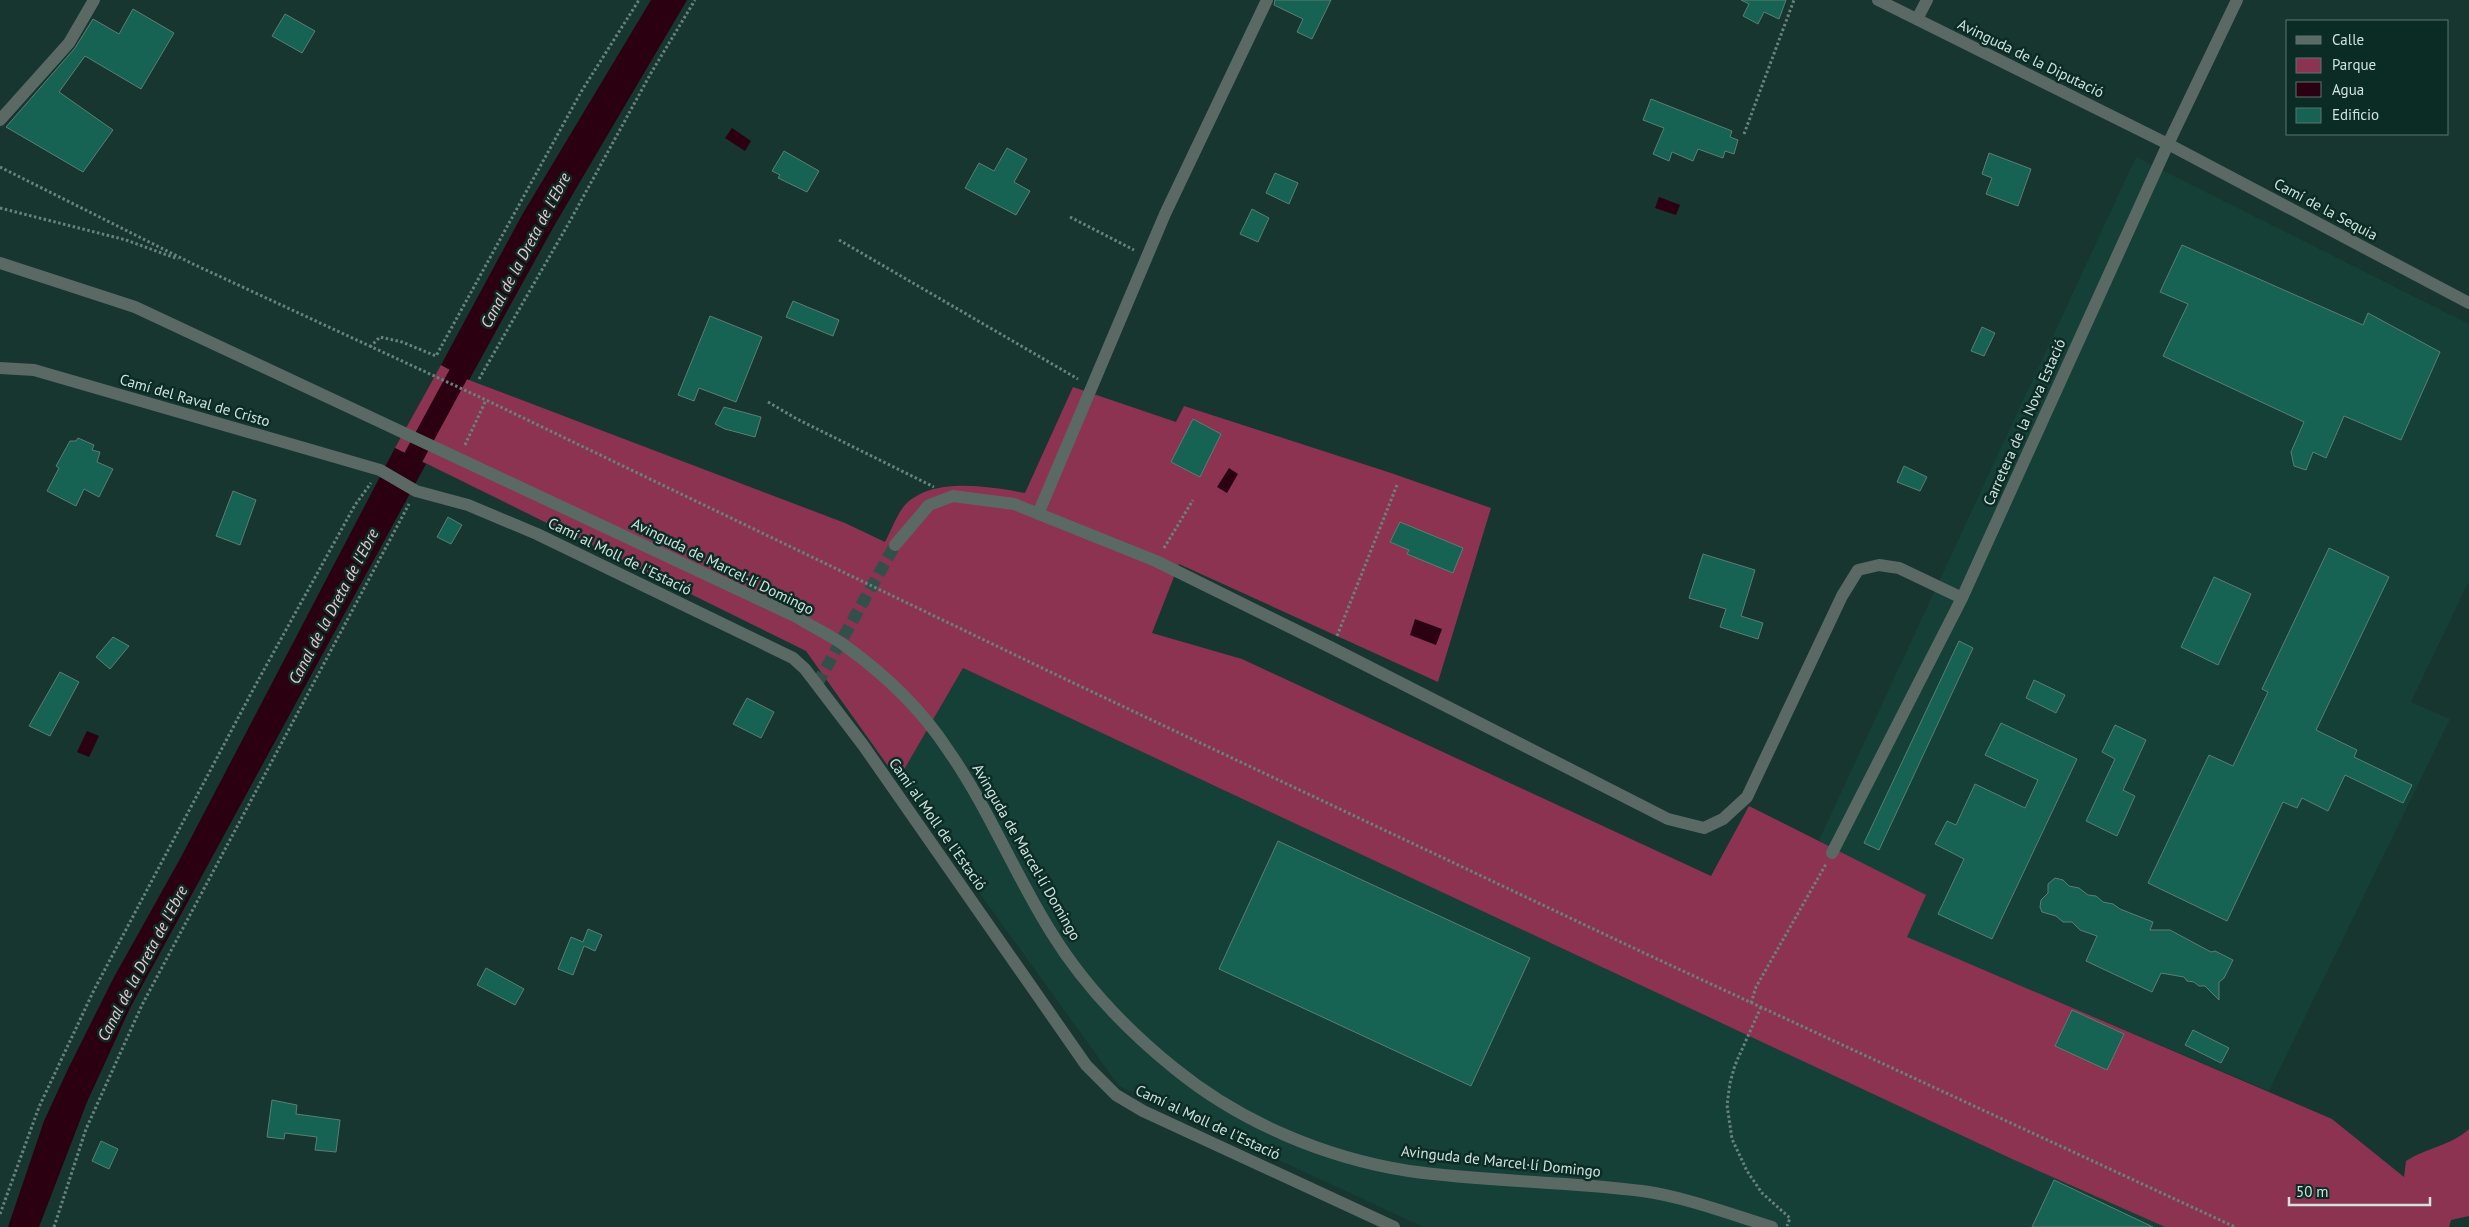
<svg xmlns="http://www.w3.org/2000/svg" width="2469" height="1227" font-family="'PT Sans',sans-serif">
<rect width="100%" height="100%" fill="#16362f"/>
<!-- built -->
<path fill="#154037" d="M 2136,157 L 2469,324 L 2469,581 L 2411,702 L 2450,719 L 2269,1091 L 1906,937 L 1819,840 Z
M 963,668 L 2012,1159 L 2165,1227 L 1423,1227 L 1119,1086 L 898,780 Z"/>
<!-- green -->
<path fill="#8c3351" d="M 441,365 L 469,380 L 845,523 L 885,542 C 891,531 897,514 905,505 C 933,476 990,487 1025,493 L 1073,387 L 1176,422 L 1184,406 L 1391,473 L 1491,508 L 1438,682 L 1179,564 L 1152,633 L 1242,659 L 1711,876 L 1749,806 L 1926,895 L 1907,937 L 2332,1119 L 2404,1177 L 2406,1161 C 2426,1148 2452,1145 2469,1129 L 2469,1216 L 2451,1220 L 2449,1227 L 2165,1227 L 2012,1159 L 963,668 L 898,780 L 806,651 L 395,448 Z"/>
<!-- water -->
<path fill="#2b0010" d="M 651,0 L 687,0 L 554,226 L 469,380 L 441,365 L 522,215 Z
M 732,128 L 751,141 L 745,151 L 725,138 Z
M 1659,197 L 1680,205 L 1676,215 L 1655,208 Z
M 395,448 L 426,464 L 130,1008 L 87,1102 L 39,1227 L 8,1227 L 44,1121 L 69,1067 L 113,979 L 180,859 Z
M 1229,468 L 1238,474 L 1227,493 L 1217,487 Z
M 1415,619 L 1442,629 L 1436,645 L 1410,635 Z
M 87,731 L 99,736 L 89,757 L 77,752 Z"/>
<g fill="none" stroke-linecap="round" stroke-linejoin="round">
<!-- canal -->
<path stroke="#2b0010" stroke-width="20" d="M 400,482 L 471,351"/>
</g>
<!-- building -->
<path fill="#166253" stroke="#5c7e75" d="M 1275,0 L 1331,0 L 1312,39 L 1297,32 L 1303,19 L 1274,5 Z
M 1741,0 L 1786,0 L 1779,19 L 1764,12 L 1758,24 L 1743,16 L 1749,4 Z
M 133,9 L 174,33 L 141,89 L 85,56 L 59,92 L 113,130 L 83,172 L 6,127 L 75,48 L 93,19 L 119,34 Z
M 285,14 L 315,31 L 302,53 L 272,36 Z
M 1651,99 L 1732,131 L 1730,137 L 1738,140 L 1734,154 L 1725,151 L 1723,158 L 1698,149 L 1693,161 L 1672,152 L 1669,161 L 1653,154 L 1664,128 L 1643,120 Z
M 1007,148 L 1027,159 L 1014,182 L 1030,191 L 1016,215 L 965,188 L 979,163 L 994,171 Z
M 784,151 L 819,171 L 807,192 L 778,178 L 780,175 L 772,171 Z
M 1989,153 L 2031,169 L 2018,206 L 1986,194 L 1992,178 L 1982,174 Z
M 1275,173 L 1298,183 L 1289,204 L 1266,193 Z
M 1252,209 L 1269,218 L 1258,242 L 1240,234 Z
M 2182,245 L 2363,325 L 2368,313 L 2440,352 L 2401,440 L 2344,416 L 2326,458 L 2313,452 L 2306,470 L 2294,466 L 2291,452 L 2304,422 L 2163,356 L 2188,304 L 2160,292 Z
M 793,301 L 839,320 L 833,336 L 786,317 Z
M 710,316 L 762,337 L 736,402 L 699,388 L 694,401 L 678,395 Z
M 1982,327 L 1995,333 L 1984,356 L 1971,351 Z
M 724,407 L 761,417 L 755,437 L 725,429 L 715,424 Z
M 1193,419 L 1221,434 L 1200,477 L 1171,462 Z
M 78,438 L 94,445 L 92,450 L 100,452 L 97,462 L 113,469 L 99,497 L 84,489 L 76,506 L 47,491 L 59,468 L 56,466 L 70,441 L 76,441 Z
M 1904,466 L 1927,477 L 1920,491 L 1897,482 Z
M 233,491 L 256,500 L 240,545 L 216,536 Z
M 448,517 L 462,525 L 451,544 L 437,537 Z
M 1400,522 L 1463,548 L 1453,573 L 1407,554 L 1409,550 L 1390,542 Z
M 2329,548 L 2389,577 L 2316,730 L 2357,750 L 2354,757 L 2412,785 L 2403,803 L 2345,775 L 2328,811 L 2302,798 L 2297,808 L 2283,802 L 2227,921 L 2148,883 L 2209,755 L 2233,766 L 2268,692 L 2262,689 Z
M 1703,554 L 1755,570 L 1741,616 L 1763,623 L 1758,639 L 1720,627 L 1726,609 L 1689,598 Z
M 2214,577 L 2251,594 L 2218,665 L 2181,647 Z
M 113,637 L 129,646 L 110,669 L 96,657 Z
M 1959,641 L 1973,648 L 1879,850 L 1864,843 Z
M 60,672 L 79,682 L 50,736 L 29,726 Z
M 2034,680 L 2065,695 L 2056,713 L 2026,698 Z
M 747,698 L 774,712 L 761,738 L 733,724 Z
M 2001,723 L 2077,759 L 1992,939 L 1938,914 L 1964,859 L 1935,844 L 1947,821 L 1956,825 L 1975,784 L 2025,808 L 2038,780 L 1985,755 Z
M 2115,725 L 2146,740 L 2123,790 L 2135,796 L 2117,836 L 2086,821 L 2115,759 L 2102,752 Z
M 1278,841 L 1530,958 L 1471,1086 L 1219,969 Z
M 2055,878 L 2063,880 L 2069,886 L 2079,888 L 2088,895 L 2096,896 L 2103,902 L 2113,904 L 2120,909 L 2153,922 L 2150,930 L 2170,930 L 2211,952 L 2215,951 L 2233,960 L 2224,978 L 2219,982 L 2219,1000 L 2205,986 L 2199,986 L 2194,982 L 2187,981 L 2184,977 L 2161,973 L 2152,992 L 2086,961 L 2097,936 L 2080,930 L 2072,922 L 2063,922 L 2056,916 L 2042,912 L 2040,907 L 2041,900 L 2048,893 L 2048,884 Z
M 588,929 L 602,935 L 595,951 L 584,946 L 573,975 L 558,969 L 571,937 L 583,942 Z
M 486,968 L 524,989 L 515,1005 L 477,985 Z
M 2072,1010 L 2124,1034 L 2107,1070 L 2055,1046 Z
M 2193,1030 L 2229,1048 L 2221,1063 L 2185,1045 Z
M 272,1100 L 297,1105 L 296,1114 L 340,1120 L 336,1152 L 315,1150 L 317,1137 L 285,1133 L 284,1139 L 267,1137 Z
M 101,1141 L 118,1149 L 109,1169 L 92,1161 Z
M 2054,1180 L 2153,1227 L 2032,1227 Z"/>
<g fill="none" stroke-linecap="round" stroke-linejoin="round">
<!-- minor-tunnel -->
<path stroke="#325049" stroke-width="12" stroke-dasharray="12 6" stroke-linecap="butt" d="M 817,684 L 895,545"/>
<!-- path -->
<path stroke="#68827c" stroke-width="3" stroke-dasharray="2.5 2.5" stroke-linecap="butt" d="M 1744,134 L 1794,0
M 0,167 L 193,264 L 486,400 L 1063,678 L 1642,952 L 2235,1227
M 0,208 L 126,240 L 178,259
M 1070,217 L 1134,250
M 839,240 L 1078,379
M 370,347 L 380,337 L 402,342 L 436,356 L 581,92 L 639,0
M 479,379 L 570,221 L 651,73 L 695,0
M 768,402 L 797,419 L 934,487
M 465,445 L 486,400
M 1164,548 L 1193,500
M 1337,636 L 1397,485
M 1751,1003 L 1756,987 L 1826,864
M 1761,1007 L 1735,1065 L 1730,1083 L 1727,1105 L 1732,1139 L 1747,1171 L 1762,1193 L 1790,1218 L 1787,1226
M 0,1214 L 39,1107 L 94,990 L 255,686 L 355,505 L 371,483
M 54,1227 L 86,1129 L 142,1005 L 409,504"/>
<!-- minor -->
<path stroke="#5b6965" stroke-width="12" d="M 1917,19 L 1927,0
M 0,120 L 69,43 L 94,0
M 0,263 L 135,307 L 797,617 C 812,627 830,635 844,645 C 883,673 922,710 948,750 C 988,807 1014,873 1051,932 C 1083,984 1127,1030 1174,1068 C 1240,1122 1325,1158 1409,1171 C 1486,1182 1565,1181 1642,1191 C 1686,1197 1730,1214 1772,1227
M 0,368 L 34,370 L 380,470 L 416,491 L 468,505 L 537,534 L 793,658 L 805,669 L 863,745 L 1086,1065 L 1116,1095 L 1143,1111 L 1394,1227
M 1038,514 L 1165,214 L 1267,0
M 895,545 L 929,505 L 953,496 L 1014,504 L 1156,561 L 1332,648 L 1668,819 L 1704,828 L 1723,819 L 1747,797 L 1842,596 L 1858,570 L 1879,565 L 1899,568 L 1962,598
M 1832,853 L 1962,598 L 2168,144 L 2237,0"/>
<!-- tertiary -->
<path stroke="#5b6965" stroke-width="12" d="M 1878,0 L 2168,144 L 2469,303"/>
</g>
<g text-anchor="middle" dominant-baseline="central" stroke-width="5" stroke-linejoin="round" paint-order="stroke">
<!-- street labels -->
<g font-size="15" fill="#d0e2dd" stroke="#0b2c25">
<text transform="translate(2031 58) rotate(26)">Avinguda de la Diputació</text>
<text transform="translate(2326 209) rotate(28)">Camí de la Sequia</text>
<text transform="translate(195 400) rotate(16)">Camí del Raval de Cristo</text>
<text transform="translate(2024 422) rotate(-66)">Carretera de la Nova Estació</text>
<text transform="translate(620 556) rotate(26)">Camí al Moll de l'Estació</text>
<text transform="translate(723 566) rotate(26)">Avinguda de Marcel·lí Domingo</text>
<text transform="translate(938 824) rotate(55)">Camí al Moll de l'Estació</text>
<text transform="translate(1027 852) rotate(60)">Avinguda de Marcel·lí Domingo</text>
<text transform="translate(1208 1122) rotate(25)">Camí al Moll de l'Estació</text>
<text transform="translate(1501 1161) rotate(6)">Avinguda de Marcel·lí Domingo</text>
</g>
<!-- water labels -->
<g font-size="16" font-style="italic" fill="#f8c4d0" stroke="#0b2c25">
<text transform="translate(525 250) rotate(-62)">Canal de la Dreta de l'Ebre</text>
<text transform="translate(333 606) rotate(-62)">Canal de la Dreta de l'Ebre</text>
<text transform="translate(142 963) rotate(-62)">Canal de la Dreta de l'Ebre</text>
</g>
</g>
<!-- legend -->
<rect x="2286" y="20" width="162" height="115" fill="#0b2c25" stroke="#5a756f"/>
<rect x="2296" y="36" width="25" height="8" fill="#5b6965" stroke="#5a756f"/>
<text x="2332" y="45" font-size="15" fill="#d0e2dd">Calle</text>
<rect x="2296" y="58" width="25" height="15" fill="#8c3351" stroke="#5a756f"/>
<text x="2332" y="70" font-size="15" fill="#d0e2dd">Parque</text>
<rect x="2296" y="82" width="25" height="15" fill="#2b0010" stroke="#5a756f"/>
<text x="2332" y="95" font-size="15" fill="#d0e2dd">Agua</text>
<rect x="2296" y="108" width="25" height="15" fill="#166253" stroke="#5a756f"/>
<text x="2332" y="120" font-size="15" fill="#d0e2dd">Edificio</text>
<!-- scale -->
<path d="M2289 1197v8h141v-8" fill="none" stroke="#d0e2dd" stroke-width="2.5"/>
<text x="2296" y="1197" font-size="15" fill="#d0e2dd" stroke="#0b2c25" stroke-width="4" paint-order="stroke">50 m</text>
</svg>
